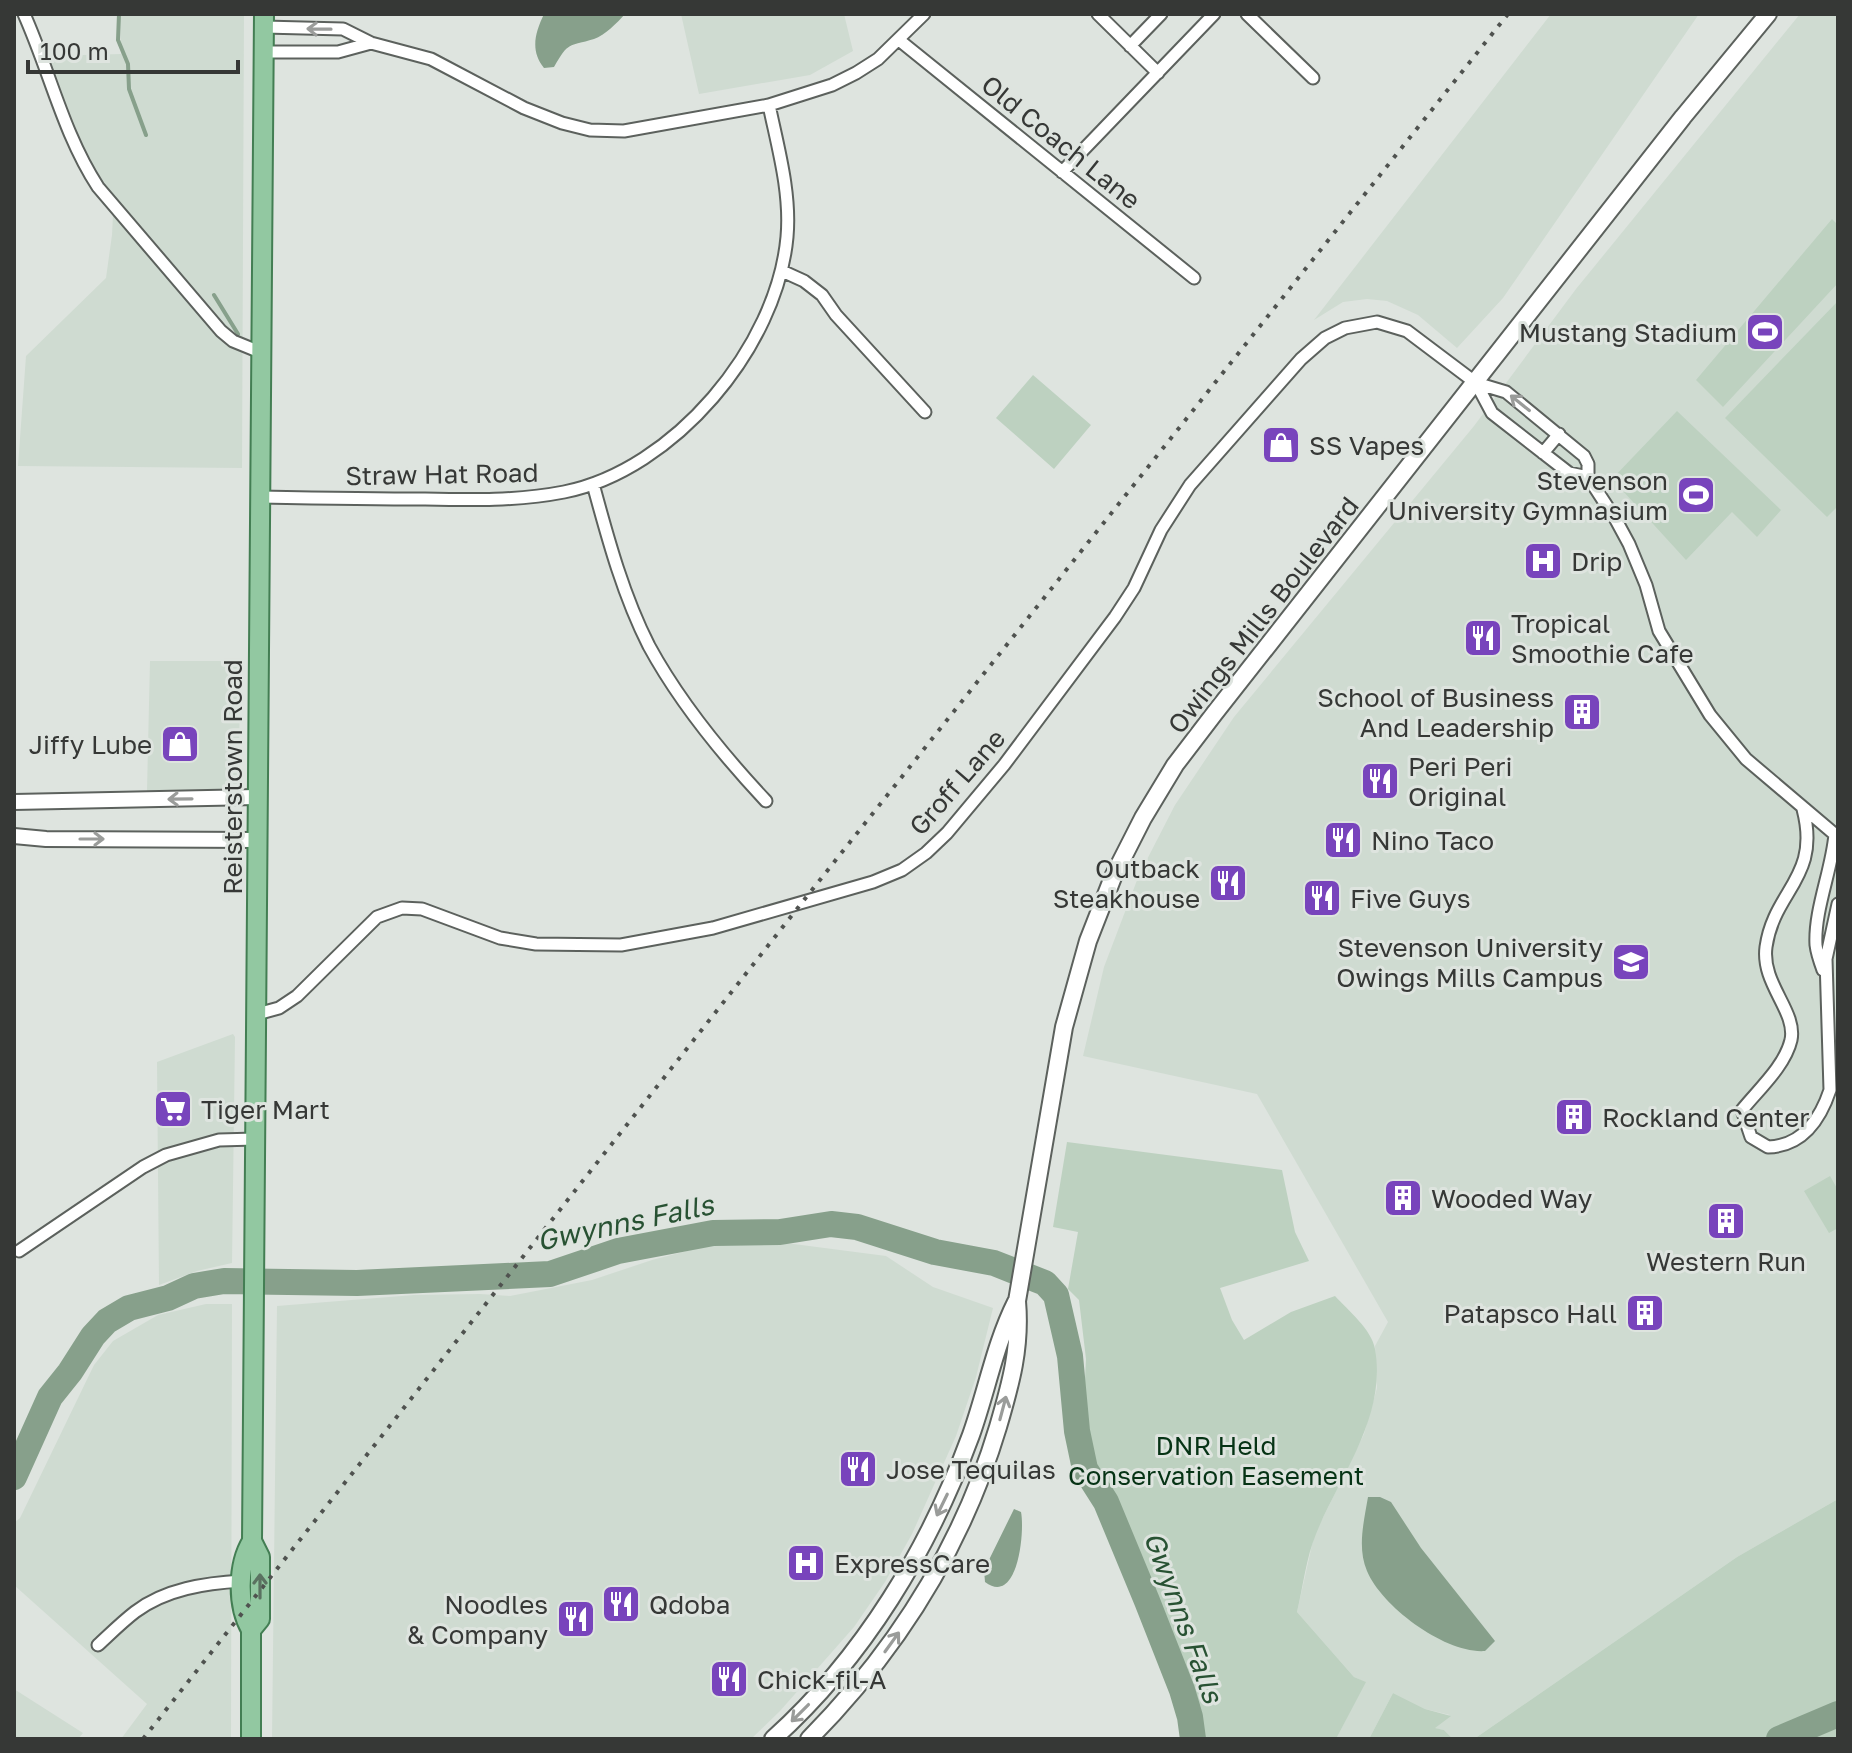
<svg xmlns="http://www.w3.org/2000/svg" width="1852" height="1753" font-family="'Golos Text',sans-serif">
<rect width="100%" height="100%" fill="#dee4df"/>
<!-- built -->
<path fill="#cfdbd1" d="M 120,14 L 244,14 L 242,468 L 18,466 L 26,356 L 106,278 L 112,235 L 114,195 L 101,183 L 85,158 L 46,56 L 121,54 Z
M 681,14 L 844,14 L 853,51 L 810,75 L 699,94 Z
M 1551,14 L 1699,14 L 1503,298 L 1457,348 L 1418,315 L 1387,301 L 1367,299 L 1343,302 L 1314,320 Z
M 1800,14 L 1838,14 L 1838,1499 L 1737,1557 L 1474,1739 L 1453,1739 L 1444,1730 L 1434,1728 L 1450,1715 L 1425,1709 L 1393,1693 L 1369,1739 L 1336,1739 L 1365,1682 L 1354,1677 L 1297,1612 L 1314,1536 L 1364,1434 L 1377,1388 L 1375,1346 L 1388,1322 L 1257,1094 L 1083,1056 L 1104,967 L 1139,875 L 1175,805 L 1234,717 L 1474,426 L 1576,289 Z
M 150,661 L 240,661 L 239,779 L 237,785 L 231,789 L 147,791 Z
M 233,1034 L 235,1037 L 232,1263 L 197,1271 L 159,1285 L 157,1062 Z
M 747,1242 L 786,1243 L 886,1256 L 933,1287 L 993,1308 L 976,1377 L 956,1436 L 912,1534 L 885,1582 L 854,1627 L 780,1711 L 751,1739 L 272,1739 L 277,1306 L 414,1295 L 480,1294 L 510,1296 L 592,1280 L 652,1260 L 710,1245 Z
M 206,1304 L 232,1304 L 231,1739 L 121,1739 L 147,1704 L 14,1585 L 14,1523 L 20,1518 L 94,1365 L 113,1341 L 158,1315 Z
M 14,1689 L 83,1733 L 78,1739 L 14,1739 Z"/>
<!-- green -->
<path fill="#bdd1c0" d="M 1832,219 L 1838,225 L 1838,283 L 1723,407 L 1696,380 Z
M 1838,301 L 1838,506 L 1827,517 L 1725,418 Z
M 1033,375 L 1091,425 L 1054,469 L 996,418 Z
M 1677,411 L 1781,510 L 1757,537 L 1732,512 L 1686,560 L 1612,479 Z
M 1067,1142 L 1282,1170 L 1295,1232 L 1309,1261 L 1220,1288 L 1232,1320 L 1244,1340 L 1291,1312 L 1335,1296 C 1348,1310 1372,1330 1375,1349 C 1387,1417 1340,1475 1316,1534 C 1306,1558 1303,1587 1297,1612 L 1354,1677 L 1366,1682 L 1336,1739 L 1193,1739 L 1178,1672 L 1111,1523 L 1080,1475 L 1086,1359 L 1079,1300 L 1068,1289 L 1078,1232 L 1053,1227 Z
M 1830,1176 L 1838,1190 L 1838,1228 L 1829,1233 L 1804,1191 Z
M 1838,1499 L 1838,1739 L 1474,1739 L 1737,1557 Z
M 1393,1693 L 1425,1709 L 1451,1716 L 1435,1728 L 1444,1730 L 1453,1739 L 1369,1739 Z"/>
<!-- water -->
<path fill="#87a08b" d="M 544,14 L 625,14 C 617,23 605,35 594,39 C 568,47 569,41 554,67 L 544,68 C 530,51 535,33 544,14 Z
M 1368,1497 L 1380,1497 L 1391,1502 L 1421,1548 L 1495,1641 L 1485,1651 C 1446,1654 1382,1607 1367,1571 C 1357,1548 1364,1521 1368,1497 Z
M 1014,1509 L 1021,1512 C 1025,1531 1018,1607 985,1582 L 984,1570 Z"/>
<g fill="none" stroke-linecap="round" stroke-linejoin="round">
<!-- stream -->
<path stroke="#87a08b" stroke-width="4" d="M 119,14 L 118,40 L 128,64 L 129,89 L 146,135
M 214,295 L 238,334"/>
<!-- river -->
<path stroke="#87a08b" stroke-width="26" d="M 14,1477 L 50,1397 L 70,1372 L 93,1336 L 107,1321 L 129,1308 L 168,1298 L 194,1286 L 224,1281 L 357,1283 L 550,1274 L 618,1251 L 713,1233 L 780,1232 L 831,1224 L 857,1227 L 935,1252 L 994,1263 L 1045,1283 L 1056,1295 L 1070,1356 L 1077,1431 L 1085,1469 L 1106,1502 L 1147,1601 L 1182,1690 L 1190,1717 L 1193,1739
M 1779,1739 L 1838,1714"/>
<defs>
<path id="minor" d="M 24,14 C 50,72 63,133 98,187 L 221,331 L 233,341 L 260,352
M 1098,14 L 1158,73
M 1247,14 L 1313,78
M 264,27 L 343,29 L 371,43 L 431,59 L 524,108 L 562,123 L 590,130 L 624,131 L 769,105 L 832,85 L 856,73 L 878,59 L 924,14
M 899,40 L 1194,278
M 1130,46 L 1161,14
M 264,52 L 338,52 L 371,43
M 1062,172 L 1214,14
M 782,271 L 804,281 L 822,295 L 836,315 L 925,412
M 1476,383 L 1492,413 L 1569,473 L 1588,477
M 1543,453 L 1559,434
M 593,484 C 608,539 623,595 649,646 C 680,703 722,754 766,801
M 260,497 C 315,498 370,499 425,499 C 471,500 518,501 564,492 C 674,470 777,347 787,237 C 791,193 778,148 769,105
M 1803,809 C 1821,878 1774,890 1766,947 C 1761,984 1797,1011 1791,1040 C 1785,1066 1758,1090 1742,1110 L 1751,1137 L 1768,1147 C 1802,1146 1820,1120 1830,1090 L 1826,959 L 1838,904
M 1823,970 C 1820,962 1817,954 1816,945 C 1814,910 1832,870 1835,834
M 257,1014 L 279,1008 L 297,996 L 377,917 L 402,908 L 422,909 L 500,938 L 536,944 L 621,945 L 713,928 L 873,882 L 902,870 L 926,853 L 947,833 L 1004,765 L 1115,617 L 1134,588 L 1161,530 L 1190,485 L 1301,359 L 1325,338 L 1345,328 L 1377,322 L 1407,331 L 1476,383 L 1506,392 L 1584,456 L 1588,464 L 1588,477 L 1616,520 L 1629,544 L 1646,585 L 1659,631 L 1710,715 L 1746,759 L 1838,837
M 19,1251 L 143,1167 L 166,1155 L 219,1140 L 255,1139
M 98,1645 C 110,1634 122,1622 135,1612 C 165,1589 206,1583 242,1581"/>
<path id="tertiary" d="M 14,802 L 258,797
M 14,836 L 46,839 L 258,840"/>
<path id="secondary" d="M 773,1739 C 864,1657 929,1549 971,1435 C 987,1390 995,1344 1016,1302
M 809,1739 C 897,1650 962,1547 998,1427 C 1011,1383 1021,1347 1017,1301 L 1064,1027 L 1088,941 L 1113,877 L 1143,818 L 1175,765 L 1214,714 L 1683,117 L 1768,14"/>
<path id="primary" d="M 251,1630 L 260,1619 L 260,1557 L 252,1541 L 264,14
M 251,1739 L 251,1630 C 237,1606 237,1565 252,1541"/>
</defs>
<!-- minor casing -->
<use href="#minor" stroke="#5c615d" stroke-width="15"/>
<!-- tertiary casing -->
<use href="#tertiary" stroke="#5c615d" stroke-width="18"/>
<!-- secondary casing -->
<use href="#secondary" stroke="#5c615d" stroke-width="20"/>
<!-- primary casing -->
<use href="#primary" stroke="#437e53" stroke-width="22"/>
<!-- minor -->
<use href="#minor" stroke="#fff" stroke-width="11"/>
<!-- tertiary -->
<use href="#tertiary" stroke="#fff" stroke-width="14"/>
<!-- secondary -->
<use href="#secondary" stroke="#fff" stroke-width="16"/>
<!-- primary -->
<use href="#primary" stroke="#92c8a1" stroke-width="18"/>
<!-- rail -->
<path stroke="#4f524f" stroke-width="4" stroke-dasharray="4 8" stroke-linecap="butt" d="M 143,1739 L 804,900 L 1508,14"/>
</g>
<!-- one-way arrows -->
<defs><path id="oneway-shaft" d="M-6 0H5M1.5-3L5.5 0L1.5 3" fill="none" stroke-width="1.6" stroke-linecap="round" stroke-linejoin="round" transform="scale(2)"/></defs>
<g stroke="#9a9c9a">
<use href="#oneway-shaft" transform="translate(319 29) rotate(-179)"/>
<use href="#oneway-shaft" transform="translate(1520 403) rotate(-141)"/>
<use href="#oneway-shaft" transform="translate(180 799) rotate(179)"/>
<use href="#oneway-shaft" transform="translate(92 839)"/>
<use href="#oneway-shaft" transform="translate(1003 1408) rotate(-75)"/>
<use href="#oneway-shaft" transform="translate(942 1505) rotate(116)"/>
<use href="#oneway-shaft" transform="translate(892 1642) rotate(-54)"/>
<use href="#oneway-shaft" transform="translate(800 1713) rotate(135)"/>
</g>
<use stroke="#5b7261" href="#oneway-shaft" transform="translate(260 1586) rotate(-90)"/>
<!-- icons -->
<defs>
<symbol id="stadium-square" viewBox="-11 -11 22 22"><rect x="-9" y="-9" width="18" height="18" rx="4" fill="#7844bc" stroke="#dee4df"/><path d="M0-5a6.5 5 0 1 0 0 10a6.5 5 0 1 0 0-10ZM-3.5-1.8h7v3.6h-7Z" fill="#fff"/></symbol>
<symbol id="shop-square" viewBox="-11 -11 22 22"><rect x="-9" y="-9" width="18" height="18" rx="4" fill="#7844bc" stroke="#dee4df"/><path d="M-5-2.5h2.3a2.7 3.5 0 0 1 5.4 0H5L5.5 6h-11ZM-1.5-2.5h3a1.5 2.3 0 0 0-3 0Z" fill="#fff"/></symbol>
<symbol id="hospital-square" viewBox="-11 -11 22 22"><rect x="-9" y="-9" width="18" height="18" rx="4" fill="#7844bc" stroke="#dee4df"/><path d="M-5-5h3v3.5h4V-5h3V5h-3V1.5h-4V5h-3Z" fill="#fff"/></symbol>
<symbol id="restaurant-square" viewBox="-11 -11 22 22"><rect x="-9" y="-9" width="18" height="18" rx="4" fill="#7844bc" stroke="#dee4df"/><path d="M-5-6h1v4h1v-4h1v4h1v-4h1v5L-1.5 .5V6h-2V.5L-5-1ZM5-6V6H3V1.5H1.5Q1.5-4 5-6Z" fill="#fff"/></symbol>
<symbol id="building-square" viewBox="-11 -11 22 22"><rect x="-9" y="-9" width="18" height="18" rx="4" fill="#7844bc" stroke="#dee4df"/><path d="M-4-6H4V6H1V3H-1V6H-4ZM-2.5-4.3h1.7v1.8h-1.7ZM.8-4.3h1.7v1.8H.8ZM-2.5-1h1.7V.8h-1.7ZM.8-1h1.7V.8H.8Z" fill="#fff"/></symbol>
<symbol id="university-square" viewBox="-11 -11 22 22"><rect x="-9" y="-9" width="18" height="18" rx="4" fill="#7844bc" stroke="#dee4df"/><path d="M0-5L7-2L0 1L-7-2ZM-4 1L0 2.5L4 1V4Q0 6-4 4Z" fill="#fff"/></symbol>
<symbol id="supermarket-square" viewBox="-11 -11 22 22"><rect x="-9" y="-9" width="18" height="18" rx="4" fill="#7844bc" stroke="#dee4df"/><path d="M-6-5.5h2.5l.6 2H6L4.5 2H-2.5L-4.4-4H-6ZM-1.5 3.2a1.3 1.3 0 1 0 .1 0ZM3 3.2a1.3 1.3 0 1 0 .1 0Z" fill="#fff"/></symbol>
</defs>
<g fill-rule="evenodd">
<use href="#stadium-square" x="1743" y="310" width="44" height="44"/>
<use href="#shop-square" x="1259" y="423" width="44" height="44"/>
<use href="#stadium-square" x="1674" y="473" width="44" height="44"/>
<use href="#hospital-square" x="1521" y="539" width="44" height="44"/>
<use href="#restaurant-square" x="1461" y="616" width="44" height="44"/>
<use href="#building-square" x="1560" y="690" width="44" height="44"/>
<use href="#shop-square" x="158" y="722" width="44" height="44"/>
<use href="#restaurant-square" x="1358" y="759" width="44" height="44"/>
<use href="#restaurant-square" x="1321" y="818" width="44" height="44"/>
<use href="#restaurant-square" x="1206" y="861" width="44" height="44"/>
<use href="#restaurant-square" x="1300" y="876" width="44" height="44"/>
<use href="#university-square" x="1609" y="940" width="44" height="44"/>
<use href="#supermarket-square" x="151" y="1087" width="44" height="44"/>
<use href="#building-square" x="1552" y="1095" width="44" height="44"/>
<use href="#building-square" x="1381" y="1176" width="44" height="44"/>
<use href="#building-square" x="1704" y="1199" width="44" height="44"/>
<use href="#building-square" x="1623" y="1291" width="44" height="44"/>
<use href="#restaurant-square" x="836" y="1447" width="44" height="44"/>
<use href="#hospital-square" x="784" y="1541" width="44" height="44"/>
<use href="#restaurant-square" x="599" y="1582" width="44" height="44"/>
<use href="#restaurant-square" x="554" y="1597" width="44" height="44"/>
<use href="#restaurant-square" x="707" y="1657" width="44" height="44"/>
</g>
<g text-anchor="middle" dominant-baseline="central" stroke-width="6" stroke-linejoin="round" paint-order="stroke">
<!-- street labels -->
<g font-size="26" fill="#363836" stroke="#dee4df">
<text transform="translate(1061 142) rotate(39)">Old Coach Lane</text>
<text transform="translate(442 474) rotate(-1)">Straw Hat Road</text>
<text transform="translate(1263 615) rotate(-52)">Owings Mills Boulevard</text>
<text transform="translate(232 777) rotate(-90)">Reisterstown Road</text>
<text transform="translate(957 782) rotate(-49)">Groff Lane</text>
</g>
<!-- poi labels -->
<g font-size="26" fill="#363836" stroke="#dee4df" text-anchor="start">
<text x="1737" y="332" text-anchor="end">Mustang Stadium</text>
<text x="1309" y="445">SS Vapes</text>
<text x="1668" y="480" text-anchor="end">Stevenson<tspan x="1668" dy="30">University Gymnasium</tspan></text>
<text x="1571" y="561">Drip</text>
<text x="1511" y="623">Tropical<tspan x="1511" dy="30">Smoothie Cafe</tspan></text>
<text x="1554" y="697" text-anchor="end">School of Business<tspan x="1554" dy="30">And Leadership</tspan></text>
<text x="152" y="744" text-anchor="end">Jiffy Lube</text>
<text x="1408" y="766">Peri Peri<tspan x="1408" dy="30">Original</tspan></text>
<text x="1371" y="840">Nino Taco</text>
<text x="1200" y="868" text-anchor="end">Outback<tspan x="1200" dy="30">Steakhouse</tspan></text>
<text x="1350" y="898">Five Guys</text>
<text x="1603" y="947" text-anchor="end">Stevenson University<tspan x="1603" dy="30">Owings Mills Campus</tspan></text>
<text x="201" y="1109">Tiger Mart</text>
<text x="1602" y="1117">Rockland Center</text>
<text x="1431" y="1198">Wooded Way</text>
<text x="1726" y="1261" text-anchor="middle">Western Run</text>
<text x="1617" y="1313" text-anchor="end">Patapsco Hall</text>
<text x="886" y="1469">Jose Tequilas</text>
<text x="834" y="1563">ExpressCare</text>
<text x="548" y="1604" text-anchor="end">Noodles<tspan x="548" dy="30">&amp; Company</tspan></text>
<text x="649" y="1604">Qdoba</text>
<text x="757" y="1679">Chick-fil-A</text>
</g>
<!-- park labels -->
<g font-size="26" fill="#063315" stroke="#dee4df">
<text x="1216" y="1445">DNR Held<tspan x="1216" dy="30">Conservation Easement</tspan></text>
</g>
<!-- water labels -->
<g font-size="28" font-style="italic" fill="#285233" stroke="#dee4df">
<text transform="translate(625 1222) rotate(-12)">Gwynns Falls</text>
<text transform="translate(1184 1617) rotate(70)">Gwynns Falls</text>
</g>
</g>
<!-- border -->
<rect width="1852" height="1753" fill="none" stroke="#363836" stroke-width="32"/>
<!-- scale -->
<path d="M28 60v12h210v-12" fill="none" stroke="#363836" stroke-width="4"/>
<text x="40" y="60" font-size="24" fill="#363836" stroke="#dee4df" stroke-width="6" paint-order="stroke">100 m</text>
</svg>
